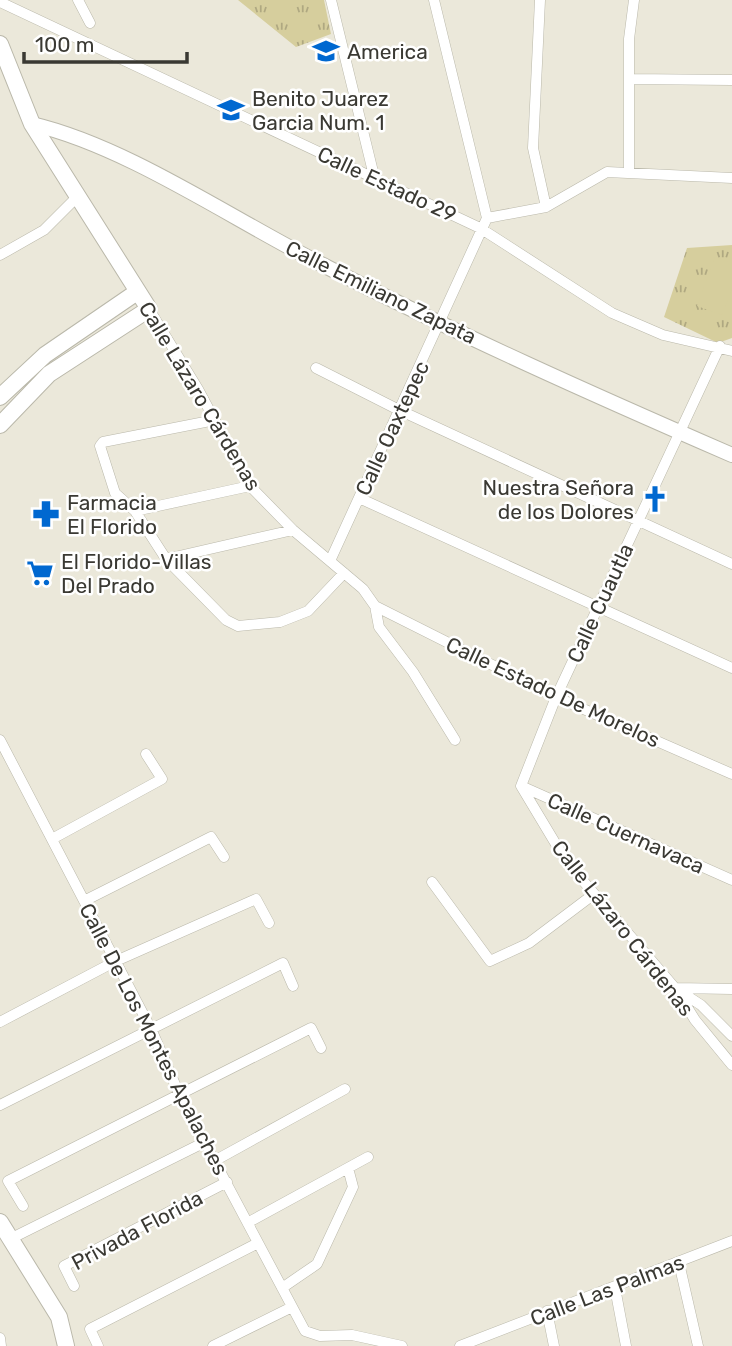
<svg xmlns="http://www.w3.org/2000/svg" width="732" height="1346" font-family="Rubik,sans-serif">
<defs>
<pattern id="park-tufts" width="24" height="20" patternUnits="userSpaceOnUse" patternTransform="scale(1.75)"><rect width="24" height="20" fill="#d6ce9d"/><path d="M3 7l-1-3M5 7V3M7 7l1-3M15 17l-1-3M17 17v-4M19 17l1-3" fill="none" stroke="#afa881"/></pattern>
</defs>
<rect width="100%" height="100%" fill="#ebe8da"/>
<!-- park -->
<path fill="url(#park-tufts)" d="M 238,0 L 324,0 L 331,34 L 296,47 Z
M 732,245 L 732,338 L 718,343 L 664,317 L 687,248 Z"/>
<!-- pitch -->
<path fill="#d6ce9d" d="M 715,257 L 732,263 L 732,289 L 722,315 L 697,306 Z"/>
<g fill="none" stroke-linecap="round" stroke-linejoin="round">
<defs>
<path id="street" d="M 78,0 L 90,23
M 331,0 L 375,180
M 434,0 L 487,218
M 540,0 L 533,148 L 546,207
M 0,2 L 480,228 L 612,313 L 663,335 L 732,351
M 629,79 L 732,80
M 629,172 L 629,39 L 634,0
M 487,218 L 546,207 L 607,172 L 732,178
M 0,255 L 44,230 L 77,197
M 149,309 L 198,389 L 250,486 L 293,530 L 363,589 L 375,606 L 379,627 L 413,672 L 455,740
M 316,368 L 399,410 L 732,564
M 215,420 L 103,442 L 100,446 L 115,493 L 135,511 L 166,559 L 226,620 L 238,626 L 280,622 L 308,611 L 344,573
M 359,498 L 732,668
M 135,511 L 250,486
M 166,559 L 293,530
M 330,561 L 487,218
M 375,606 L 556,697 L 732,774
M 0,740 L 152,1031 L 180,1096 L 305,1331 L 320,1336 L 352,1335 L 402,1346
M 521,786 L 556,697 L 720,346
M 521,786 L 566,861 L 675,988 L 695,1020 L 732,1065
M 521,786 L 732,880
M 52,839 L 162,779 L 146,754
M 432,882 L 490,961 L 529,943 L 594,894
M 84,901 L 211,837 L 224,857
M 676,988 L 732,989
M 678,990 L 701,1005 L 732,1036
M 0,1022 L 116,961 L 256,899 L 269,923
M 0,1105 L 283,963 L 293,986
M 216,1160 L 345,1089
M 23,1206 L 8,1181 L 311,1028 L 321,1048
M 249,1222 L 368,1157
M 10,1239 L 205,1142
M 679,1263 L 698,1346
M 74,1286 L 64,1266 L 227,1182
M 282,1288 L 317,1264 L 353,1187 L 348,1168
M 615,1288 L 626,1346
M 547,1311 L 554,1346
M 0,1338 L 1,1346
M 98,1346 L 90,1329 L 258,1243
M 213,1346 L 290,1308
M 460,1346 L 732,1241"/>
<path id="secondary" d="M 32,124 C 129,147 233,220 323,265 C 457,334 594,395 732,455"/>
<path id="primary" d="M 0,44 L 32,124 L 149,309 L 49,374 L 0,425
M 0,397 L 45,355 L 137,292
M 0,1222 L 59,1317 L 66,1346"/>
</defs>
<!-- street casing -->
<use href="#street" stroke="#bab8aa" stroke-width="11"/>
<!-- secondary casing -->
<use href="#secondary" stroke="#bab8aa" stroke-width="16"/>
<!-- primary casing -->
<use href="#primary" stroke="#bab8aa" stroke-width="18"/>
<!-- street -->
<use href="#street" stroke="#fff" stroke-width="10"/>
<!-- secondary -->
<use href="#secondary" stroke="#fff" stroke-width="14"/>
<!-- primary -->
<use href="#primary" stroke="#fff" stroke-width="16"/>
</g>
<!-- icons -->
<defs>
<symbol id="school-bare" viewBox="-9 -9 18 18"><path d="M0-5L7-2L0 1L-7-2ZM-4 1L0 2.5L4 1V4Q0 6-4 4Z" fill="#0068d0" stroke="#fff" stroke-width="2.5" paint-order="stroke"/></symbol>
<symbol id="church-bare" viewBox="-9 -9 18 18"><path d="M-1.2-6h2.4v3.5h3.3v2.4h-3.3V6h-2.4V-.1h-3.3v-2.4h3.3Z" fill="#0068d0" stroke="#fff" stroke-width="2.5" paint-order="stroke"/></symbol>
<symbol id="pharmacy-bare" viewBox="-9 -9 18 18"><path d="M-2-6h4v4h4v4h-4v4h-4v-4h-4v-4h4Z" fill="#0068d0" stroke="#fff" stroke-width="2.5" paint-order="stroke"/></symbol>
<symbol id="supermarket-bare" viewBox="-9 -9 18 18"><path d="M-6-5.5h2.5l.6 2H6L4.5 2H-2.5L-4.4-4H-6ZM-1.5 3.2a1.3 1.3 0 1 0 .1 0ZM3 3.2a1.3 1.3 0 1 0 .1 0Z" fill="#0068d0" stroke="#fff" stroke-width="2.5" paint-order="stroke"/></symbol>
</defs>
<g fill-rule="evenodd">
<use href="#school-bare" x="307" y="32" width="38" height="38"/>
<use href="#school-bare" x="212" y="91" width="38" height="38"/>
<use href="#church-bare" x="636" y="480" width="38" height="38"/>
<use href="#pharmacy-bare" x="27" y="495" width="38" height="38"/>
<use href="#supermarket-bare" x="21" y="554" width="38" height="38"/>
</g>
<g text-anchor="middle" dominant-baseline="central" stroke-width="5" stroke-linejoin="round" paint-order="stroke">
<!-- poi labels -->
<g font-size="21" fill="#3a3933" stroke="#fff" text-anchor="start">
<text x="347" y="51">America</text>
<text x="252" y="98">Benito Juarez<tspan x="252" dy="24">Garcia Num. 1</tspan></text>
<text x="634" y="487" text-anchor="end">Nuestra Señora<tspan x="634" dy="24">de los Dolores</tspan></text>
<text x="67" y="502">Farmacia<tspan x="67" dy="24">El Florido</tspan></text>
<text x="61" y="561">El Florido-Villas<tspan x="61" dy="24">Del Prado</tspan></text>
</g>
<!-- street labels -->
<g font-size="21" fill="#3a3933" stroke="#fff">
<text transform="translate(387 184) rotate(25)">Calle Estado 29</text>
<text transform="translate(381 292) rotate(26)">Calle Emiliano Zapata</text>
<text transform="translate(200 396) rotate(59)">Calle Lázaro Cárdenas</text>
<text transform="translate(392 428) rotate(-65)">Calle Oaxtepec</text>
<text transform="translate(600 603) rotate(-65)">Calle Cuautla</text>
<text transform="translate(553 692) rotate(25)">Calle Estado De Morelos</text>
<text transform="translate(626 833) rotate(24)">Calle Cuernavaca</text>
<text transform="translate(623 928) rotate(52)">Calle Lázaro Cárdenas</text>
<text transform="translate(154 1039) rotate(63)">Calle De Los Montes Apalaches</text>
<text transform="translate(137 1230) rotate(-28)">Privada Florida</text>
<text transform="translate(607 1290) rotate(-21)">Calle Las Palmas</text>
</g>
</g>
<!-- scale -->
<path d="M24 52v10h163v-10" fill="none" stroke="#3a3933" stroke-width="3.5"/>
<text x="35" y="52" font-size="21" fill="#3a3933" stroke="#ffffff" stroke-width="5" paint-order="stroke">100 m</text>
</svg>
